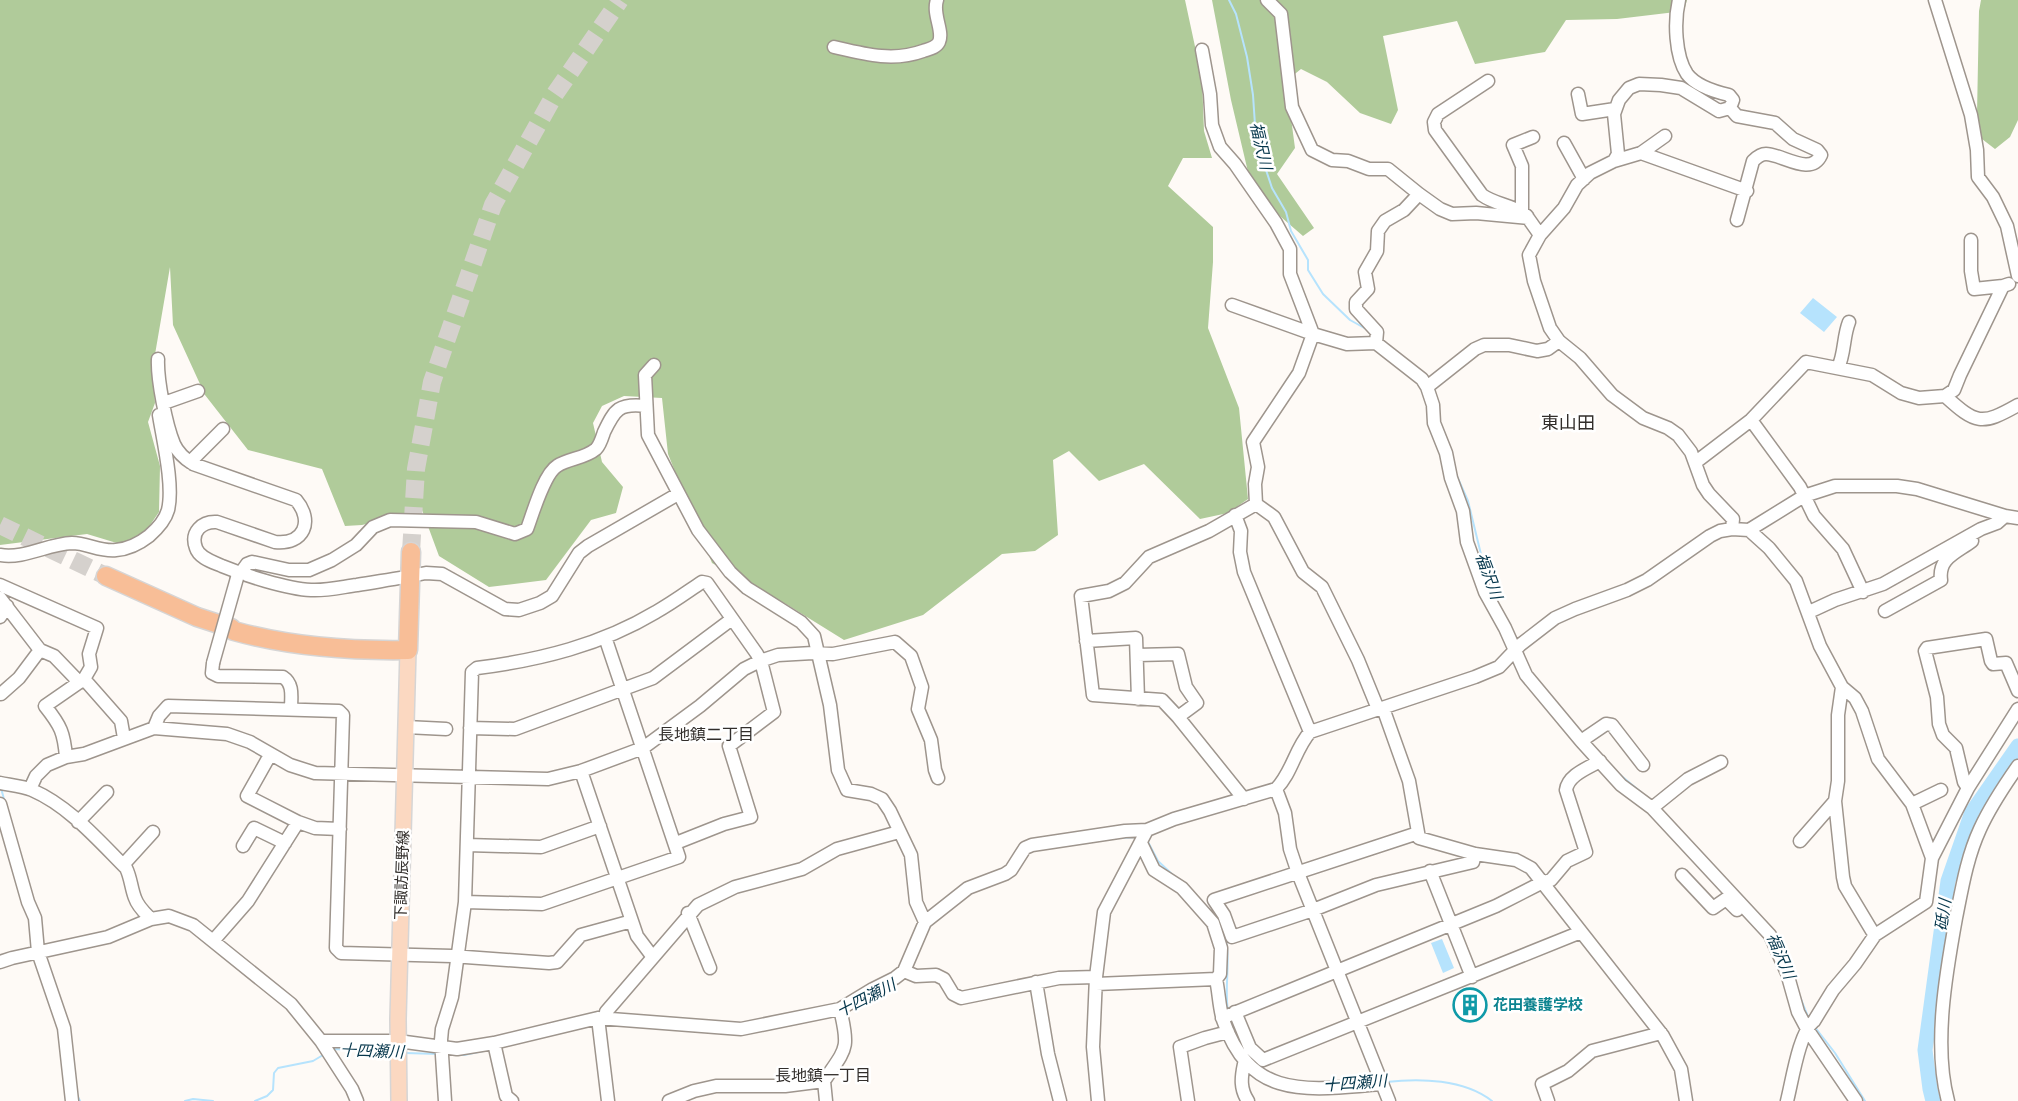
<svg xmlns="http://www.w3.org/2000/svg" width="2018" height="1101" font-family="'Roboto Condensed','Noto Sans JP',sans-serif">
<rect width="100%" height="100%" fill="#fefaf6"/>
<!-- forest -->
<path fill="#b0cb9a" d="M 0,0 L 1185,0 L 1202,79 L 1204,131 L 1212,158 L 1183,158 L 1168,186 L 1213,227 L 1213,262 L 1208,328 L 1239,408 L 1248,499 L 1228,513 L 1200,519 L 1144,464 L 1099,481 L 1069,451 L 1053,460 L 1058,535 L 1035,551 L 1002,554 L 923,615 L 844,640 L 786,604 L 712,563 L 668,454 L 662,398 L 624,396 L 602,406 L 593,423 L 602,462 L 623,487 L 616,513 L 591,520 L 546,580 L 489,587 L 439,556 L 422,510 L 362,525 L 345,526 L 322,469 L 248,450 L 205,395 L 173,325 L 170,267 L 153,366 L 155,403 L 148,422 L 160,466 L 159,512 L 144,534 L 120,544 L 87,534 L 0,545 Z
M 1212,0 L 1687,0 L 1684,11 L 1617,19 L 1566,20 L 1545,52 L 1475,64 L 1457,21 L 1383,36 L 1398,110 L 1391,124 L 1360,113 L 1327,82 L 1301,69 L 1286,81 L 1295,148 L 1277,174 L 1314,228 L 1303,236 L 1253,193 L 1231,100 Z
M 1981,0 L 2018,0 L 2018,120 L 2010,137 L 1995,149 L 1982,139 L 1977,114 L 1979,11 Z"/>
<!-- water -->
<path fill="#b6e3fd" d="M 1813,298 L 1837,317 L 1824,332 L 1800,313 Z
M 1442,939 L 1454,968 L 1443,973 L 1431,943 Z"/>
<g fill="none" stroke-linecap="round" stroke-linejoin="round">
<!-- stream -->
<path stroke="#b6e3fd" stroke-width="2" d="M 1229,0 L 1236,14 L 1247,57 L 1253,95 L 1256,140 L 1272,188 L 1286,212 L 1291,231 L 1308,260 L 1308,270 L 1323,294 L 1350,320 L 1368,330
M 1456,474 L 1468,501 L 1488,583
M 1619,774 L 1642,793
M 1,788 L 5,803
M 1119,838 L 1137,837
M 1147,840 L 1158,861 L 1174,876
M 1219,923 C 1235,949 1223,983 1228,1011
M 1800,997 L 1809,1019
M 1814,1026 L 1835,1053 L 1865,1101
M 331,1051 L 333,1049 L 394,1052
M 405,1053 L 439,1054
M 447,1054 L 464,1055 L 483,1051
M 1386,1082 C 1420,1078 1464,1079 1492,1101
M 77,1095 L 80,1101
M 185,1101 L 193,1099 L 213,1101
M 255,1101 L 267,1096 L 273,1090 L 274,1073 L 278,1068 L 313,1061 L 323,1055"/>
<!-- river -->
<path stroke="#b6e3fd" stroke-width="15" d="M 1933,1101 L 1930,1089 L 1925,1050 L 1948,881 L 1972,812 L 2018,746"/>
<!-- highway-tunnel -->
<path stroke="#d5d1cd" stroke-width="18" stroke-dasharray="18 9" stroke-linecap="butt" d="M 0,525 L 106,576
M 411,552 L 416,469 L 432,382 L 493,205 L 555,94 L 620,0"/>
<defs>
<path id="minor" d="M 1267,0 L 1281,14 L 1292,107 L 1312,150 L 1332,160 L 1348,161 L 1369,169 L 1388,169 L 1419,194 L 1440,209 L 1452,214 L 1476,213 L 1528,218 L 1540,235
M 1679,0 C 1674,21 1675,56 1687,74 C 1696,86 1716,92 1729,95 L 1733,100 L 1730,108
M 1935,0 L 1971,115 L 1977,150 L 1978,177 L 1993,197 L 2007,226 L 2018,276
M 834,47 C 864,54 893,62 923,51 C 929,49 936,48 939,42 C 944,31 932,14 937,0
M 1202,50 L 1210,94 L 1212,125 L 1220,147 L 1235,164 L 1276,223 L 1290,249 L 1290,274 L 1313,334 L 1299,373 L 1253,442 L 1258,467 L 1255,484 L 1256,504
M 1488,81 L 1438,114 L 1434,122 L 1435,130 L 1482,195 C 1496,205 1514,205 1527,216
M 1578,94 L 1582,114 L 1615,109
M 1730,108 L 1719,111 L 1681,88 L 1661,85 L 1639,84 L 1629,88 L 1619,100 L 1614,114 L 1618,154 L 1614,161 L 1590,173 L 1577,185 L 1564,208 L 1540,235 L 1529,255 L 1534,281 L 1550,328 L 1559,341 L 1580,358 L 1612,395 L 1643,418 L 1668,428 L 1678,435 L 1691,452 L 1703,485 L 1709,494 L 1733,519 L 1732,529
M 1730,108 L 1737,116 L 1775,123 L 1793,139 L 1817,150 L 1821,155 C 1811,177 1782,154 1766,154 C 1761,154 1757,157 1753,161 L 1737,220
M 1564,143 L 1584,179
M 1641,153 L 1665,136
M 1614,161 L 1641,153 L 1747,191
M 1522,212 L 1522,166 L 1513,145 L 1533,137
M 1971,240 L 1971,271 L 1974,289 L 2003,286 L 2009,284
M 1232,305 L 1313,334 L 1347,344 L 1376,343 L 1422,379 L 1427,387 L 1433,405 L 1434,423 L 1446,453 L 1451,478 L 1463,511 L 1467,542 L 1485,592 L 1505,628 L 1526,675 L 1581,741 L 1621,785 L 1652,808 L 1770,935 L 1787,973 L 1798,1012 L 1807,1029 L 1856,1101
M 1376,343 L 1377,332 L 1356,309 L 1356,302 L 1368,289 L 1365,272 L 1377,251 L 1378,231 L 1385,221 L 1404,210 L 1419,194
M 158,359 C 157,379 166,425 174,444 C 178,453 185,459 193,464 L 296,500 C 314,521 304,545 275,542 L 217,522 C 202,521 190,532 196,548 C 199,558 213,562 222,566 C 244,575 287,589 311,590 C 326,591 342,587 357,585 C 380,581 403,578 426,573 L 442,574 L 505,609 L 519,610 L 540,603 L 552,596 L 579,553 L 588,546 L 678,494
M 654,365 L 645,375 L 648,435 L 698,530 L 730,572 L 747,588 L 801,622 L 814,636 L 830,705 L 838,770 L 847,790 L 871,794 L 882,799 L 890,811 L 911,855 L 916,902 L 925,922
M 1838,368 C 1845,353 1843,337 1849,322
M 1427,387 L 1475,349 L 1484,345 L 1509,345 L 1537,351 L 1548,349 L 1559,341
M 1945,396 C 1976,424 1981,426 2018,405
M 164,403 L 198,391
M 1751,420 L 1800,487 L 1814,516 L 1843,549 L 1863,592
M 190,462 L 223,429
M 1696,462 L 1751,420 L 1806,362 L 1872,375 L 1901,393 L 1919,398 L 1945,396 L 1954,390 L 1960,375 L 2003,286
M 1256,504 L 1274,517 L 1303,572 L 1322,587 L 1358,660 L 1378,709
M 1235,515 L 1241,531 L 1240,552 L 1244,572 L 1310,732
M 1749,530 L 1769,548 L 1796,581 L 1820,646 L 1842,687 L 1855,698 L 1862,711 L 1878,759 L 1912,804 L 1932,858
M 0,555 C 25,559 47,544 72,543 C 87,543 101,552 116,550 C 129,549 140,543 149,536 C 157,529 165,521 168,510 C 174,486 163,440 159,415
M 237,578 L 247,564 L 252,562 L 289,570 L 309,570 L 332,560 L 356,545 L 373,527 L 390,520 L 476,522 L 515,534 L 527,529 C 533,513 544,474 557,466 C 569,458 584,459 596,449 C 600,445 602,438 604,432 C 615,409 619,403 646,406
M 0,585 L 97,628 L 89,654 L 91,667 L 84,679 L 121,721 L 124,738
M 0,598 L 40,650 L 54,656 L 79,682
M 1885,611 L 1941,580 C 1938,558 1956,553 1972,541
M 1809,612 L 1835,600 L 1883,584 L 1981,529 L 1997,523 L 2005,516
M 0,617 L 7,606
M 1086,641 L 1136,638 L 1138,699
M 1137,655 L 1178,654 L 1186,687 L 1197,703 L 1178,717
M 213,663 L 212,673 L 218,676 L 283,677 C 294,684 291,697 291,709
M 1842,687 L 1838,715 L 1838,781 L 1835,801 L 1843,877 L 1845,886 L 1872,931
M 1,694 L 19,678 L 40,650
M 1383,708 L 1409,781 L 1419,838 L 1475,854 L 1516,860 L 1531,868 L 1663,1036 L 1681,1069 L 1686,1101
M 406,727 L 446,729
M 154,728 L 159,716 L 168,706 L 339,711 L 343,715 L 336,948 L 341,953 L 452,956 L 549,963 L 557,962 L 581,935 L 632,921
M 470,728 L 515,729 L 653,678 L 732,619
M 1581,741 L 1606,724 L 1612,725 L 1643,765
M 270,755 L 247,796 L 298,822 L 315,828 L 340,829
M 66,757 C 64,733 61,726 45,706 L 84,679
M 581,771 L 637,936 L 652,956
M 0,783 C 10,785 23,786 32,790 C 69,806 98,840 126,868 C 131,878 131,888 135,898 C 138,907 145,913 151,919
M 1968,788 L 1964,782 L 1956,748 L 1943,735 L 1939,724 L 1937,697 L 1925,651 L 1927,648 L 1986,639 L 1991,661 L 1993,664 L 2006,663 L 2018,691
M 30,789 L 36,776 L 47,765 L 66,757 L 84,754 L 154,728 L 227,734 L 250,742 L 290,765 L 315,773 L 548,779 L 581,771 L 643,748 L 700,706 L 744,669 L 760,661 L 778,655 L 813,653 L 833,654 L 895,642 L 911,656 L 922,687 L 918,709 L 931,740 L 935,770 L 938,778
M 1276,789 L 1285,813 L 1290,849 L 1298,873 L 1389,1101
M 1244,799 L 1178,717 L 1162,700 L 1093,695 L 1081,596 L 1109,591 L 1125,583 L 1149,557 L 1209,531 L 1256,504
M 0,804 L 28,902 L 35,918 L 38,952 L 64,1028 L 72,1101
M 1912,804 L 1941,790
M 1652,808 L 1688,779 L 1721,762
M 78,822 L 107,792
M 1418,833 L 1214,900 L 1224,915 L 1232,937 L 1313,910 L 1376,885 L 1473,862 L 1475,854
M 1800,841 L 1835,801
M 1141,843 L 1154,870 L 1182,888 L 1213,923 L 1221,948 L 1220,974 L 1216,979
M 467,845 L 541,847 L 600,826
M 243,846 L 254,828 L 285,843
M 123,865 L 153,832
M 1430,871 L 1472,977
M 1682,875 L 1713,908 L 1726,899 L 1737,910
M 465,902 L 542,904 L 679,857 L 605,637
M 688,913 L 710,968
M 213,941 L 248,901 L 298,822
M 0,962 L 12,958 L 108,937 L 151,919 L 169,916 L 193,925 L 291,1004 L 321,1041 L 352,1089 L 357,1101
M 904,971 L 916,976 L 936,975 L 944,979 L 953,994 L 961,998 L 1059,978 L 1096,977
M 1036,982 L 1048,1054 L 1060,1101
M 1096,984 L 1216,979 C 1219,993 1219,1007 1223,1020 C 1251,1101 1307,1090 1382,1084
M 1235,1012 L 1250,1048 L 1263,1060 L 1581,932
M 606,1017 L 606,1012 L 698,905 L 735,887 L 802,869 L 837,849 L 899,832
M 598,1018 L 608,1101
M 1222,1018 L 1496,906 L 1543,882 L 1551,880 L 1567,861 L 1586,852 L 1566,790 C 1568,775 1588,768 1600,761
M 321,1041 L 398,1041 L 457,1049 L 494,1043 L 598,1018 L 741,1029 L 840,1009 L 873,989 L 895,978 L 904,971 L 925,922 L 968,888 L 1005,874 L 1011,870 L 1025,848 L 1032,845 L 1125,831 L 1147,830 L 1174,819 L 1276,789 C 1292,773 1295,749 1310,732 L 1475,677 L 1499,667 L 1520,645 L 1555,618 L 1575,609 L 1627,590 L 1647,580 L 1710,536 L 1720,531 L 1732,529 L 1749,530 L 1804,496 L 1835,486 L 1897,486 L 1917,489 L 2005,516 L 2018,518
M 494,1043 L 506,1096 L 512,1101
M 1244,1064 C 1241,1078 1240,1089 1248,1101
M 445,1101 L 441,1040 L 442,1029 L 452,997 L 465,902 L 472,672 L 477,668 C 540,660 601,645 656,612 C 672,603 687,592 702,582 L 707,583 L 757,654 L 762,665 L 774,712 L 729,746 L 751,817 L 724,824 L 676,843
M 669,1101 L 694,1091 L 716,1086 L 785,1086 L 824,1081
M 826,1101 L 824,1081 C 846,1048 850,1050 840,1009
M 1098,1101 L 1093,1047 L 1096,977 L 1104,912 L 1147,830
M 1188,1101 L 1180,1047 L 1205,1038 L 1228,1032
M 1548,1101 L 1542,1084 L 1568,1071 L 1592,1051 L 1661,1033
M 1787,1101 C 1792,1082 1799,1032 1814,1021 L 1833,990 L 1855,964 L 1875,935 L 1926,902 L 1932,858 L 1968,788 L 2018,709
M 1948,1101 C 1933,1046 1946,973 1956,918 C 1962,888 1967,857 1980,829 C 1990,807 2004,786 2018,766"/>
<path id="major" d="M 399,1101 L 398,1019 L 408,650"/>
<path id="highway" d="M 106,576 L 197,617 L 231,628 L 234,631 C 291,647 349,651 408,650 L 411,552"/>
</defs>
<!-- minor casing -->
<use href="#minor" stroke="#9e958d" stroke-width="15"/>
<!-- major casing -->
<use href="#major" stroke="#d6d5d5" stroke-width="18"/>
<!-- highway casing -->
<use href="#highway" stroke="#d6d5d5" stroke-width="21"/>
<!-- minor -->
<use href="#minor" stroke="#fff" stroke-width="12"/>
<!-- major -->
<use href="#major" stroke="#fbd8c1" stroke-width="15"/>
<!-- highway -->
<use href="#highway" stroke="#f8be97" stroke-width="18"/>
<defs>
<path id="minor-bridge" d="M 213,663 L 237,578"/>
</defs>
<!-- minor-bridge casing -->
<use href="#minor-bridge" stroke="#9e958d" stroke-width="15" stroke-linecap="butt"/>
<!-- minor-bridge -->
<use href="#minor-bridge" stroke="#fff" stroke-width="12"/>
</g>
<!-- icons -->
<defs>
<symbol id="building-ring" viewBox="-11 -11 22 22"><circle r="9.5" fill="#fff" stroke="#0f9aa8" stroke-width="1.5"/><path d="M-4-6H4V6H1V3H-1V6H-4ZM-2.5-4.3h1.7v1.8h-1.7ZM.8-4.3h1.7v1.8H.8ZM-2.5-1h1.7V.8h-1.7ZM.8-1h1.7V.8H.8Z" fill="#0f9aa8"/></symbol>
</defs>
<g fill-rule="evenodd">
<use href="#building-ring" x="1451" y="986" width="38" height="38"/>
</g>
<g text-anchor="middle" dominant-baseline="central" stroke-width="5" stroke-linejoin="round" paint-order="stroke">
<!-- street labels -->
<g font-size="15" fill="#322e2b" stroke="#fff">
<text transform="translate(402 875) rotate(-88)">下諏訪辰野線</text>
</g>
<!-- culture labels -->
<g font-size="15" font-weight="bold" fill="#0d838f" stroke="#fff" text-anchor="start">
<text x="1493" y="1005">花田養護学校</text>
</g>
<!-- water labels -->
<g font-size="16" font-style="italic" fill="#06374c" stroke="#fff">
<text transform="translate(1261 146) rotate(77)">福沢川</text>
<text transform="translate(1489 576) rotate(70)">福沢川</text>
<text transform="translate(1943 915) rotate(-82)">砥川</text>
<text transform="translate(1781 956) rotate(67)">福沢川</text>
<text transform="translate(866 998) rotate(-27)">十四瀬川</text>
<text transform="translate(372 1051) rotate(2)">十四瀬川</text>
<text transform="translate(1355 1083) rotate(-4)">十四瀬川</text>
</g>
<!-- neighbourhood labels -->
<g font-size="16" fill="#322e2b" stroke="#fff">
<text x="706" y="734">長地鎮二丁目</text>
<text x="823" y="1075">長地鎮一丁目</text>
</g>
<!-- quarter labels -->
<g font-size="18" fill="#322e2b" stroke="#fff">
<text x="1568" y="422">東山田</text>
</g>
</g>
</svg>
